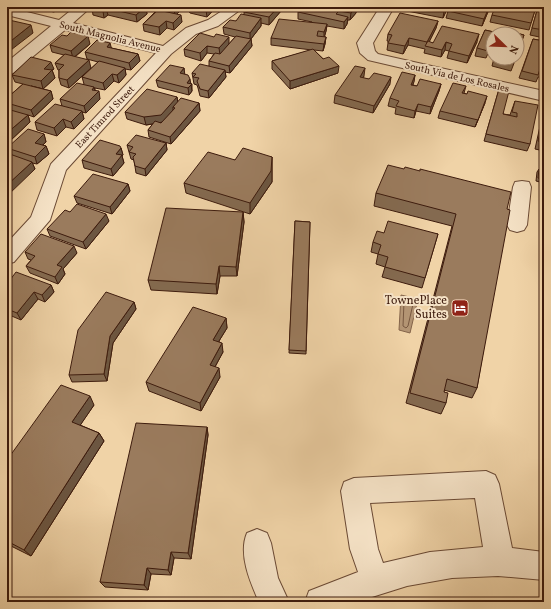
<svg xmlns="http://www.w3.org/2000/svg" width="551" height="609" font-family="Vollkorn,serif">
<rect width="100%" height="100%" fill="#f0d3a7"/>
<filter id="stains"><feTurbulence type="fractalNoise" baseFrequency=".005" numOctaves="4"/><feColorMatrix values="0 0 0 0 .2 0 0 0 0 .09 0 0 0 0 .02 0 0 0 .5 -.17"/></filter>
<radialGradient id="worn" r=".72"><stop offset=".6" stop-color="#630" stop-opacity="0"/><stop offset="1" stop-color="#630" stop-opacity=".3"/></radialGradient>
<!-- water -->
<path fill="#b39473" stroke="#84644a" d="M 401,295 L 418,299 L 410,333 L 399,330 Z"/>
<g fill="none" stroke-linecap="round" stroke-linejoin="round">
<!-- shore -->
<path stroke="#785840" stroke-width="1" d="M 406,300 L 413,304 L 408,326 L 406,328 L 403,326 L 404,302 Z"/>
<defs>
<path id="minor" d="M 7,7 L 59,20 L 75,7 L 91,7 L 73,23 L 163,46 L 186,28 L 208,20 L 228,7 L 244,7 L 218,26 L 196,34 L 171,54 L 66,170 L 50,220 L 14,262 L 7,264 L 7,243 L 31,217 L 51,164 L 156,53 L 65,30 L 13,73 L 7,75 L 7,62 L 51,26 L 7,15 Z
M 380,7 L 394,7 L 373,43 L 375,51 L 378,54 L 544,91 L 544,101 L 368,60 L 360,53 L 357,43 Z
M 522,181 L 529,182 L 531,187 L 527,225 L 524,230 L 517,232 L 510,230 L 507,225 L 513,187 L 515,182 Z
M 486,471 L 495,475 L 499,484 L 512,548 L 544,552 L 544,580 L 498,576 L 452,578 L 407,586 L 356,602 L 305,602 L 309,591 L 358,572 L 350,549 L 341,491 L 344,482 L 354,478 ZM 475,498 L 483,547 L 430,552 L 383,563 L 378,549 L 370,503 Z
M 257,529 L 267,533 L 271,543 L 278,578 L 289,602 L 259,602 C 250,582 238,554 247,533 Z"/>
</defs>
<!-- minor casing -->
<use href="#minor" stroke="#6a4934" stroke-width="2"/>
<!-- minor -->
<use href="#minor" fill="#f5e2c6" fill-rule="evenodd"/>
</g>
<!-- wall -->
<path fill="#846a50" stroke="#3d1b0d" d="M 36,7 L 60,7 L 54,12 L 36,8 Z
M 146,7 L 147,14 L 137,22 L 108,15 L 104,18 L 93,15 L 92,8 Z
M 153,7 L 181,7 L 181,10 L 177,14 L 182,22 L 174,30 L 167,28 L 160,35 L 144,31 L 143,24 L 155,12 L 154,12 Z
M 186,7 L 216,7 L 207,17 L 190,13 Z
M 248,7 L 281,7 L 281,11 L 269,25 L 261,23 L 261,26 L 251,39 L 252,46 L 230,73 L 225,72 L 226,77 L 209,98 L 200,96 L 198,88 L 197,85 L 194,84 L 192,73 L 209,66 L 209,61 L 214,54 L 207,53 L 201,61 L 185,56 L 184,49 L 229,44 L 235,37 L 224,34 L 223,27 L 236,21 L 244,15 L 244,12 Z
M 302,7 L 360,7 L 358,10 L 356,9 L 356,13 L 350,20 L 348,20 L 347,24 L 344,29 L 327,26 L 326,31 L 324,37 L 326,37 L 325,44 L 323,51 L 314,50 L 338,73 L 290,89 L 272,69 L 272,61 L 312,50 L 271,45 L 271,38 L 312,22 L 298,19 L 298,12 Z
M 408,7 L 448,7 L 443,18 L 407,11 Z
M 490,7 L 482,26 L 446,18 L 448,11 Z
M 536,7 L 529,30 L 490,22 L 492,15 Z
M 538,7 L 544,7 L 544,38 L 530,35 Z
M 438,21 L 436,28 L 429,42 L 433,43 L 477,42 L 467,63 L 447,58 L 449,51 L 445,50 L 441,57 L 424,53 L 425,49 L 408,45 L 403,54 L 387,50 L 388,43 L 388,41 L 387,41 L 388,34 Z
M 485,30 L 503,34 L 504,30 L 524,35 L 517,55 L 517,34 L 493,34 L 493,52 L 489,51 L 486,58 L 475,56 L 477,48 Z
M 533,39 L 544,41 L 544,78 L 538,77 L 536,82 L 519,78 Z
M 90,44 L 75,57 L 91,68 L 69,88 L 61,85 L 59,78 L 59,70 L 58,70 L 55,63 L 64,55 L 52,52 L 50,45 Z
M 111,48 L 138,54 L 140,61 L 131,70 L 125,69 L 126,75 L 119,83 L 114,81 L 105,90 L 95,88 L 95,91 L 100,99 L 86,113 L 82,112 L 84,119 L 74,129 L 66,127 L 57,136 L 37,130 L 35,122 L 62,106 L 60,99 L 84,84 L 82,77 L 98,62 L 87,59 L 85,52 Z
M 494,58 L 516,58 L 511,71 L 492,66 Z
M 184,68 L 184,74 L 191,84 L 192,84 L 192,91 L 189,95 L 158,87 L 156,80 Z
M 54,69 L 52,70 L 55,78 L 43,89 L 31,86 L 51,91 L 53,99 L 34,117 L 28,115 L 30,122 L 10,141 L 7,139 L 7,98 L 23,84 L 15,82 L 12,75 Z
M 415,75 L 413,85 L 417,86 L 441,84 L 439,91 L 430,114 L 416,111 L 414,118 L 395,114 L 396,108 L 388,106 L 390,98 Z
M 364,76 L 363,78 L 390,84 L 373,113 L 334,103 L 335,95 Z
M 466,86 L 464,93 L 485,103 L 475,127 L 438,118 L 440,111 Z
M 499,89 L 503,114 L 510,115 L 515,101 L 530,144 L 527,151 L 484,141 Z
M 177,97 L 178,102 L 199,103 L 200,111 L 171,144 L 149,137 L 148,130 L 153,124 L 146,125 L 127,119 L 125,112 Z
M 544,112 L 544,151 L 535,149 L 542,117 Z
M 44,134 L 46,142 L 43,145 L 46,146 L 49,154 L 37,164 L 32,163 L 35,169 L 10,154 L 7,148 Z
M 166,143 L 167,150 L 146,176 L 136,173 L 134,160 L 131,159 L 127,145 Z
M 121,148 L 123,155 L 122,156 L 124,163 L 113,176 L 84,168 L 82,160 Z
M 272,157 L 272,182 L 250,214 L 186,193 L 184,183 L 235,160 Z
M 539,169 L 544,170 L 544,183 L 536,181 L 537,172 Z
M 128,184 L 130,191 L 112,214 L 77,203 L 74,196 Z
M 376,193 L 507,209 L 477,388 L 472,398 L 444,390 L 444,392 L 446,403 L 441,414 L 406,403 L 452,226 L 374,206 Z
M 70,212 L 109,221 L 86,249 L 50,236 L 47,229 Z
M 243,212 L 244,222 L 237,276 L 220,276 L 217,294 L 151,290 L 148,280 Z
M 295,221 L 310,222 L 306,354 L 289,353 Z
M 384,233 L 438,234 L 422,288 L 382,277 L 385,267 L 376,264 L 378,254 L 371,252 L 373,242 Z
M 25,252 L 77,253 L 63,269 L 65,274 L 58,284 L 30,273 L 26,266 L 31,260 L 28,259 Z
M 7,279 L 10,280 L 51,285 L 54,292 L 45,302 L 38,299 L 21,320 L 7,314 Z
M 134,302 L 136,309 L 113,343 L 107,381 L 72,382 L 69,375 Z
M 226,318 L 227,328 L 219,341 L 223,352 L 215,367 L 220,377 L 201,411 L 149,391 L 146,382 Z
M 94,405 L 80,425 L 99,433 L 104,441 L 31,556 L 7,544 L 7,460 Z
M 207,427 L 208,435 L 191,559 L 174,558 L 171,575 L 151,574 L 148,590 L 105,587 L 100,582 Z"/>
<!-- shaded-wall -->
<path fill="#6c5641" stroke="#3d1b0d" d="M 52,7 L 60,7 L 54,12 Z
M 145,7 L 146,7 L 147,14 L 137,22 L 136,15 Z
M 176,7 L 181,7 L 181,10 L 175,16 L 174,9 Z
M 208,7 L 216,7 L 207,17 L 206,10 Z
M 278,7 L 281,7 L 281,11 L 269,25 L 269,17 Z
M 356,7 L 356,13 L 350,20 L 351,13 Z
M 446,7 L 448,7 L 443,18 L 444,11 Z
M 489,7 L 490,7 L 482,26 L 484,19 Z
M 106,8 L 108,15 L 104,18 L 103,11 Z
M 181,15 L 182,22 L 174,30 L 173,23 Z
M 348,17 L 347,24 L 344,29 L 344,22 Z
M 261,18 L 261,26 L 250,40 L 250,33 Z
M 166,21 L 167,28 L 160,35 L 159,27 Z
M 438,21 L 436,28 L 427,46 L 426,46 L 427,42 Z
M 327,24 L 326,31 L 324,39 L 324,32 Z
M 31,25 L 33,33 L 7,53 L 7,44 Z
M 479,34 L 477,42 L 467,63 L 469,56 Z
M 88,36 L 90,44 L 73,58 L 71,51 Z
M 229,37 L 229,44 L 220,55 L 219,48 Z
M 326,37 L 325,44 L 323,51 L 324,44 Z
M 409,38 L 408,45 L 403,54 L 405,46 Z
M 251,39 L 252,46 L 230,73 L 229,66 Z
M 446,42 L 445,50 L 441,57 L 442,50 Z
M 110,43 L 112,50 L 107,47 Z
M 207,46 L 207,53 L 201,61 L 200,53 Z
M 138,54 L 140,61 L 131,70 L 129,63 Z
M 89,60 L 91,68 L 69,88 L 67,80 Z
M 51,62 L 54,69 L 52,70 L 55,78 L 43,89 L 41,81 L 44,69 Z
M 339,66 L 338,73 L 290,89 L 290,81 Z
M 125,68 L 126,75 L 119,83 L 117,75 Z
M 184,68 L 185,76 L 180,73 Z
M 365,68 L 364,76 L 359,84 L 360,77 Z
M 225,70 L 226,77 L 209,98 L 208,91 Z
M 112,74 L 114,81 L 105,90 L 103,83 Z
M 415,75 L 414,82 L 409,92 L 411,85 Z
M 391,77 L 390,84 L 373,113 L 374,106 Z
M 190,79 L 192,91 L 189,95 L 188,88 L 187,83 Z
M 441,84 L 439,91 L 430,114 L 431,107 Z
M 94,87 L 96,94 L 99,91 L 100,99 L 86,113 L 84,106 L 92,90 Z
M 51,91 L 53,99 L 34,117 L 31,110 Z
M 487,96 L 485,103 L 475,127 L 478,120 Z
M 177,97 L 178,104 L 173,107 L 173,110 L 163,122 L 146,125 L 144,117 Z
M 199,103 L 200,111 L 171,144 L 170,137 Z
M 418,104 L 414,118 L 415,111 Z
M 82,111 L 84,119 L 74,129 L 71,122 Z
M 28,115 L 30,122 L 10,141 L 7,133 Z
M 63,119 L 66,127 L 57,136 L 54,128 Z
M 44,134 L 46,142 L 37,150 L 35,143 Z
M 166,143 L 167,150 L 146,176 L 145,169 Z
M 46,146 L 49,154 L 37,164 L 35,157 Z
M 121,148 L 123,155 L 122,156 L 124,163 L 113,176 L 111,169 L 116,154 Z
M 272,157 L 272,182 L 250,214 L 250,203 Z
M 32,162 L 35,169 L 7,196 L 7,185 Z
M 128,184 L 130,191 L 112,214 L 110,207 Z
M 243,212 L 244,222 L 237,276 L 236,267 Z
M 106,214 L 109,221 L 86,249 L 83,242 Z
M 74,246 L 77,253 L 63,269 L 65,274 L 58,284 L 55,277 L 57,265 Z
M 219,266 L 220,276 L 217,294 L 216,284 Z
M 51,285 L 54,292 L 45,302 L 42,295 Z
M 34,292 L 38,299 L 21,320 L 17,313 Z
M 134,302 L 136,309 L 113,343 L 107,381 L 104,374 L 110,336 Z
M 226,318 L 227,328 L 214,349 L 213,340 Z
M 7,332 L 9,336 L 7,339 Z
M 222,343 L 223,352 L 211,374 L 210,365 Z
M 219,368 L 220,377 L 201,411 L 200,403 Z
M 90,396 L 94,405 L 77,430 L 72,422 Z
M 207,427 L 208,435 L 191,559 L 188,553 Z
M 99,433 L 104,441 L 31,556 L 24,550 Z
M 171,552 L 174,558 L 171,575 L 168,570 Z
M 147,568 L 151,574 L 148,590 L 144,585 Z"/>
<!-- building -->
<path fill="#9a7b5d" stroke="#3d1b0d" d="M 93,7 L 145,7 L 136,15 L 106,8 L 103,11 L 92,8 Z
M 163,7 L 176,7 L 174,9 Z
M 194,7 L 208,7 L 206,10 Z
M 248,7 L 278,7 L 269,17 L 244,12 Z
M 302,7 L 356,7 L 351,13 L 339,11 L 336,14 L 348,17 L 344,22 L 298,12 Z
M 424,7 L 446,7 L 444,11 Z
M 450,7 L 489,7 L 484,19 L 448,11 Z
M 495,7 L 536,7 L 531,23 L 492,15 Z
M 538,7 L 544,7 L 544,30 L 532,28 Z
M 158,10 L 181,15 L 173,23 L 166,21 L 159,27 L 143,24 Z
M 400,13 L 438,21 L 427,42 L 409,38 L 405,46 L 388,43 L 392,35 L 388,34 Z
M 241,14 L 261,18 L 250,33 L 223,27 L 230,20 L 236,21 Z
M 279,19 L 327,24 L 324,32 L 318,31 L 317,36 L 326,37 L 324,44 L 271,38 Z
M 9,20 L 31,25 L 7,44 L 7,21 Z
M 442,26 L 479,34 L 469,56 L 449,51 L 452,44 L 446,42 L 442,50 L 425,46 L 428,41 L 433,43 Z
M 485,30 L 503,34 L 504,30 L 524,35 L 517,54 L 517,34 L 493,34 L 493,45 L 491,44 L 488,51 L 477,48 Z
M 71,32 L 88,36 L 71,51 L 50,45 L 62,35 L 67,36 Z
M 200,33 L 214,37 L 216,34 L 229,37 L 219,48 L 207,46 L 200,53 L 184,49 Z
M 236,36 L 251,39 L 229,66 L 209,61 L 215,53 L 220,54 Z
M 533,39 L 544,41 L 544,70 L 540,69 L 538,75 L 522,71 Z
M 97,40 L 110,43 L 107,47 L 138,54 L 129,63 L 85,52 Z
M 313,49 L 323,59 L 329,57 L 339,66 L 290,81 L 272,61 Z
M 65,54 L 89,60 L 67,80 L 59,78 L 59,70 L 64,65 L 55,63 Z
M 31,57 L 51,62 L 44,69 L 52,70 L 41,81 L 12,75 Z
M 494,58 L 516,58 L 514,63 L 494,59 Z
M 99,61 L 125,68 L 117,75 L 112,74 L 103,83 L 82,77 Z
M 200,64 L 225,70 L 208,91 L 200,89 L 197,81 L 199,78 L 193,77 L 196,74 L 192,73 Z
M 170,65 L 184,68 L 180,73 L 188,75 L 190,79 L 187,83 L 192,84 L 188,88 L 156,80 Z
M 355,66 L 365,68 L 360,77 L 369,79 L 374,73 L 391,77 L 374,106 L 335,95 Z
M 402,72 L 415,75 L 411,85 L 417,86 L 420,79 L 441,84 L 431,107 L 418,104 L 415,111 L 396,106 L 399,101 L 390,98 Z
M 77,83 L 94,87 L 92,90 L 99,91 L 84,106 L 60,99 Z
M 453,83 L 466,86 L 462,93 L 467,94 L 468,91 L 487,96 L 478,120 L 440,111 Z
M 23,84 L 51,91 L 31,110 L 7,103 L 7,98 Z
M 147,89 L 177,97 L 161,115 L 144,117 L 125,112 Z
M 499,89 L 509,91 L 503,114 L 517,117 L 517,113 L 512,112 L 515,101 L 538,105 L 530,144 L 486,134 Z
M 181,98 L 199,103 L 170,137 L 148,130 L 155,121 L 161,123 L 175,108 L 173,107 Z
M 55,104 L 82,111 L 71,122 L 63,119 L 54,128 L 35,122 Z
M 7,109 L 28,115 L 7,133 Z
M 544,114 L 544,143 L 538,141 Z
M 28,129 L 44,134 L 35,143 L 46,146 L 35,157 L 7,148 Z
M 136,135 L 166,143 L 145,169 L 135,166 L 133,157 L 136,154 L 129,152 L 133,147 L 127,145 Z
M 100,140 L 120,146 L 121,148 L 116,154 L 122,155 L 111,169 L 82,160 Z
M 243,148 L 272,157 L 271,171 L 250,203 L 184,183 L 208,152 L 235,160 Z
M 7,153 L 32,162 L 7,185 Z
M 388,165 L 404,169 L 405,167 L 420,171 L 420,169 L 511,192 L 507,209 L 510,210 L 477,388 L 447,379 L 444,392 L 448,393 L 446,403 L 410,393 L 456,214 L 376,193 Z
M 539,169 L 544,170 L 544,179 L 538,178 Z
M 93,174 L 128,184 L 110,207 L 74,196 Z
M 77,204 L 106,214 L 83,242 L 47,229 L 65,210 L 70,212 Z
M 166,208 L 243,212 L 236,267 L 219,266 L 216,284 L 148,280 Z
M 295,221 L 310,222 L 306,351 L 289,350 Z
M 388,221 L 438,234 L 425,278 L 385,267 L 388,257 L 378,254 L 381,245 L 373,242 L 377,231 L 384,233 Z
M 41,234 L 74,246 L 57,265 L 62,267 L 55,277 L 26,266 L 35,256 L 25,252 Z
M 16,272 L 51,285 L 42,295 L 34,292 L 17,313 L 7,309 L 7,279 L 10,280 Z
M 106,292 L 134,302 L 110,336 L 104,374 L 69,375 L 78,330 Z
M 193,307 L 226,318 L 213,340 L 222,343 L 210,365 L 219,368 L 200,403 L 146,382 Z
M 61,385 L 90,396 L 72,422 L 99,433 L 24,550 L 7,541 L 7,460 Z
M 136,423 L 207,427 L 188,553 L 171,552 L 168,570 L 147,568 L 144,585 L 100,582 Z"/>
<!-- icons -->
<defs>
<symbol id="hotel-square" viewBox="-11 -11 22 22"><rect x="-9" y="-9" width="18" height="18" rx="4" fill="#8f2418" stroke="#f5e2c6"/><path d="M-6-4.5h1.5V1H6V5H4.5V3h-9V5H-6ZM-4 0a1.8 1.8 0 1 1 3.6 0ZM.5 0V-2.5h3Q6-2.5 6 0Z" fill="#fff"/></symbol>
</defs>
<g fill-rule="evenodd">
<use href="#hotel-square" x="450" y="298" width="20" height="20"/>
</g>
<g text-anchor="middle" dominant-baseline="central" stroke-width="4" stroke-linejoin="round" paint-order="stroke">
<!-- far-street labels -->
<g font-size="10" fill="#3d1b0d" stroke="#f5e2c6">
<text transform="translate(110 37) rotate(14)">South Magnolia Avenue</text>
<text transform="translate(457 77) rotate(13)">South Via de Los Rosales</text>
<text transform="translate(105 117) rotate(-47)">East Timrod Street</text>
</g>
<!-- poi labels -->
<g font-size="12" fill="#3d1b0d" stroke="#f5e2c6" text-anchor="end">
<text x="447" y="301">TownePlace<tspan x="447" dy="14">Suites</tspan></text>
</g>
</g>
<!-- margin -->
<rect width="551" height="609" fill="none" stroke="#f0d3a7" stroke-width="24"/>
<rect x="8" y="8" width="535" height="593" fill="none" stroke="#3d1b0d" stroke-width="2"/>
<rect x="12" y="12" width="527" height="585" fill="none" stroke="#3d1b0d"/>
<!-- north arrow -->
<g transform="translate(505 46) rotate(113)"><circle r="19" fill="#f5e2c6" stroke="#ab927c"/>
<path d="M0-3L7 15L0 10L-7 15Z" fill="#8f2418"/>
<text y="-6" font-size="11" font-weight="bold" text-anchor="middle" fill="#3d1b0d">N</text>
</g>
<rect width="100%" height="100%" filter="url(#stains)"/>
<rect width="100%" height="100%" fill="url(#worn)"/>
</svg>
